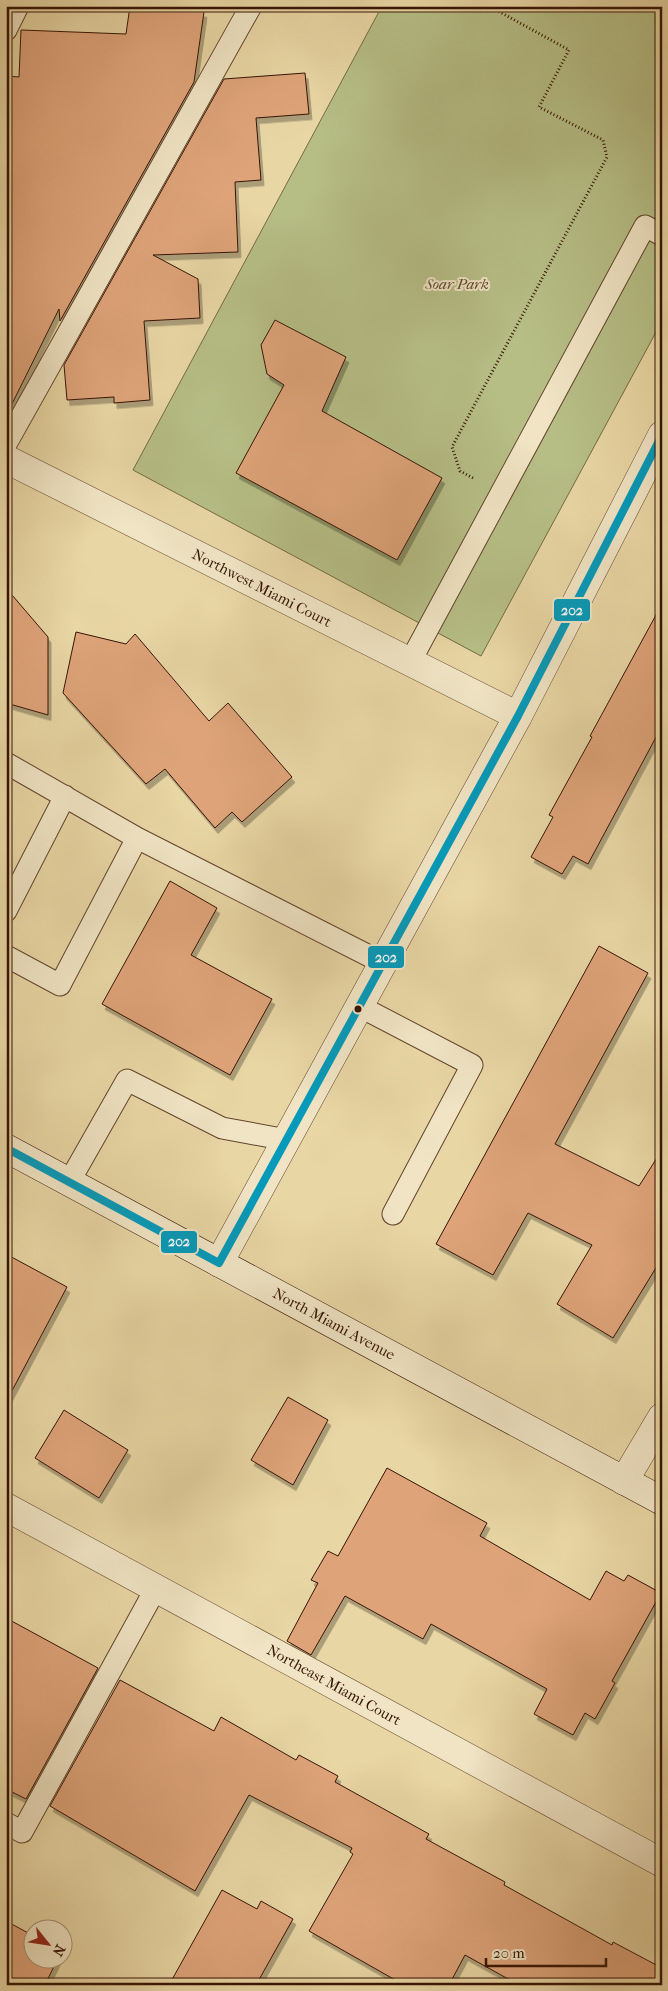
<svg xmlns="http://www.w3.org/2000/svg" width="668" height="1991" font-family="'IM FELL French Canon',serif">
<defs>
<filter id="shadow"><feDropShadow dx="3" dy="5.5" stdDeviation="0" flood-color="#0004"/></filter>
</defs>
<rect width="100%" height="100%" fill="#e8d6a4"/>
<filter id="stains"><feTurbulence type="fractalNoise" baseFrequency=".004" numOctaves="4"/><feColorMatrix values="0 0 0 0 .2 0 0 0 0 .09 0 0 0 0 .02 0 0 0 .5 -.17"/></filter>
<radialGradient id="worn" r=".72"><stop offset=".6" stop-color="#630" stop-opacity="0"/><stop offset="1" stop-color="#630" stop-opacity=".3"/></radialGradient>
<!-- green -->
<path fill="#b6be86" stroke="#766945" d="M 382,6 L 662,6 L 662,321 L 481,656 L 133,470 Z"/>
<!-- building -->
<path fill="#dea379" stroke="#361404" filter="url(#shadow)" d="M 130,6 L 163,6 L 204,12 L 194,82 L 60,321 L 59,309 L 6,416 L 6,76 L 19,77 L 21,30 L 126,34 Z
M 305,73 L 309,114 L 256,118 L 261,180 L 235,182 L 238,252 L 153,255 L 198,279 L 200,318 L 144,321 L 150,400 L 114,403 L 114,397 L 67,400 L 64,365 L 224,79 Z
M 275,320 L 346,357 L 322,411 L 442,478 L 397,560 L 236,473 L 284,385 L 267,374 L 261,345 Z
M 6,588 L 48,637 L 48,715 L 6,703 Z
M 662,604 L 662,726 L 588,864 L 573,856 L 562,874 L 531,857 L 553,817 L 549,815 L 592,737 L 590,736 Z
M 76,632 L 126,644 L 135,634 L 209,721 L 228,703 L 292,777 L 242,822 L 232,812 L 215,828 L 165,769 L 146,784 L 63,693 Z
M 170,881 L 217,908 L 191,955 L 272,999 L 230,1075 L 102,1004 Z
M 599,946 L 648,973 L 555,1144 L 639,1186 L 662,1150 L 662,1258 L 613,1338 L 557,1304 L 592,1245 L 528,1213 L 493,1275 L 436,1244 Z
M 6,1254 L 67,1287 L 6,1402 Z
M 288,1397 L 328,1420 L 293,1485 L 251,1460 Z
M 64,1410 L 128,1450 L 99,1498 L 35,1458 Z
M 387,1468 L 487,1523 L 480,1536 L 590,1600 L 606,1571 L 624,1581 L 628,1575 L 661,1593 L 612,1681 L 615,1683 L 595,1719 L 585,1713 L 573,1735 L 534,1714 L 547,1689 L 431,1624 L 423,1639 L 345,1596 L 311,1655 L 287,1641 L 318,1583 L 311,1580 L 328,1551 L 338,1556 Z
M 6,1618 L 98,1668 L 26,1799 L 6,1789 Z
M 120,1680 L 214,1731 L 221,1717 L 296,1760 L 299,1755 L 338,1776 L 335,1782 L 429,1834 L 426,1839 L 505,1882 L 504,1885 L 612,1945 L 613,1942 L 662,1968 L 662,1985 L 519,1985 L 465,1955 L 449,1985 L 404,1985 L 309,1931 L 353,1854 L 350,1852 L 352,1848 L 249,1795 L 195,1891 L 50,1806 Z
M 222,1890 L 257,1909 L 261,1901 L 293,1919 L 256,1985 L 169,1985 Z
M 6,1921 L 32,1935 L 32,1958 L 58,1958 L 45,1985 L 6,1985 Z"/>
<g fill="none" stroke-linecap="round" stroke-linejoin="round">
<defs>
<path id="service" d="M 6,30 L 18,6
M 6,444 L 251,6
M 410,662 L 645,226 L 662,235
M 6,763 L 137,838 L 383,963
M 6,911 L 65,796
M 6,956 L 60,985 L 137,838
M 359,1006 L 472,1065 L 393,1214
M 69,1182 L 127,1080 L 222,1128 L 287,1140
M 6,1823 L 22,1832 L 156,1588"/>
<path id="minor" d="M 6,459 L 518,716
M 219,1263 L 518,716 L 662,435
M 624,1481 L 662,1417
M 6,1507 L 662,1863"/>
<path id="secondary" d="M 6,1148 L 662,1501"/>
</defs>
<!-- service casing -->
<use href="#service" stroke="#62442c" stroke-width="23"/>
<!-- minor casing -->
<use href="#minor" stroke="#62442c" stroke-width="29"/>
<!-- secondary casing -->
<use href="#secondary" stroke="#361404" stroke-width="29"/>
<!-- path -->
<path stroke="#361404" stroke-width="3" stroke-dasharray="1 2.5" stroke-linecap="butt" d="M 473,478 L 460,471 L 452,447 L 607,157 L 603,140 L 539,107 L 569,50 L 489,6"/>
<!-- service -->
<use href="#service" stroke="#f0e4c4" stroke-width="21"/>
<!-- minor -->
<use href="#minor" stroke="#f0e4c4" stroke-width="28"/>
<!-- secondary -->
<use href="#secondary" stroke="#f0e4c4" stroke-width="28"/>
<defs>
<path id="bus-1" d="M 6,1148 L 219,1263 L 518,716 L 662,435"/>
</defs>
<!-- bus-1 casing -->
<use href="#bus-1" stroke="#f0e4c4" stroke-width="11"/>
<!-- bus-1 -->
<use href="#bus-1" stroke="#059aba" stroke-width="8"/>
</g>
<!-- markers -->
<circle fill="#361404" stroke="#f0e4c4" stroke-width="2" cx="358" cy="1009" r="4.5"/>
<g text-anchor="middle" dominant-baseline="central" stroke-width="4" stroke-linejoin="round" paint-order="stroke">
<!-- park labels -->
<g font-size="15" font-style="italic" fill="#5c472b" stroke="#f0e4c4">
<text x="457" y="284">Soar Park</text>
</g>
<!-- street labels -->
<g font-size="15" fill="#361404" stroke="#f0e4c4">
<text transform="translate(262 588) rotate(27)">Northwest Miami Court</text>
<text transform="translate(334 1324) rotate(28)">North Miami Avenue</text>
<text transform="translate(334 1685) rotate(29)">Northeast Miami Court</text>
</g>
</g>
<g stroke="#f0e4c4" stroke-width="2">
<rect x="553" y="598" width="38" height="24" rx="5" fill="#059aba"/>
<rect x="367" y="945" width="38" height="24" rx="5" fill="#059aba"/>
<rect x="160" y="1230" width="38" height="24" rx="5" fill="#059aba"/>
</g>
<g font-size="14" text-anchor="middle" font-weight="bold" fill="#fff">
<text x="572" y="615">202</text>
<text x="386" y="962">202</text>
<text x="179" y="1246">202</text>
</g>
<!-- margin -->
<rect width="668" height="1991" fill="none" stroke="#e8d6a4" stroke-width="25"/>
<rect x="8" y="8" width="653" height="1976" fill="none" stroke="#361404" stroke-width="2.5"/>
<rect x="12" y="12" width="643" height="1966" fill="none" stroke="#361404"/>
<!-- north arrow -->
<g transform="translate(48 1944) rotate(120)"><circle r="24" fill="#f0e4c4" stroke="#a69177"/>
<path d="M0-4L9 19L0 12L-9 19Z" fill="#8f2418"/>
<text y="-8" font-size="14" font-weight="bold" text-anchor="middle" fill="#361404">N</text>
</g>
<!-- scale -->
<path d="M486 1958v8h120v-8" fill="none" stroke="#361404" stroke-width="2.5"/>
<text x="493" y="1958" font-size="15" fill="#361404" stroke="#f0e4c4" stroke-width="4" paint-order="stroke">20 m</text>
<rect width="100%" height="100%" filter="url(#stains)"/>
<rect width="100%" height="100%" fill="url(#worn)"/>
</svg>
